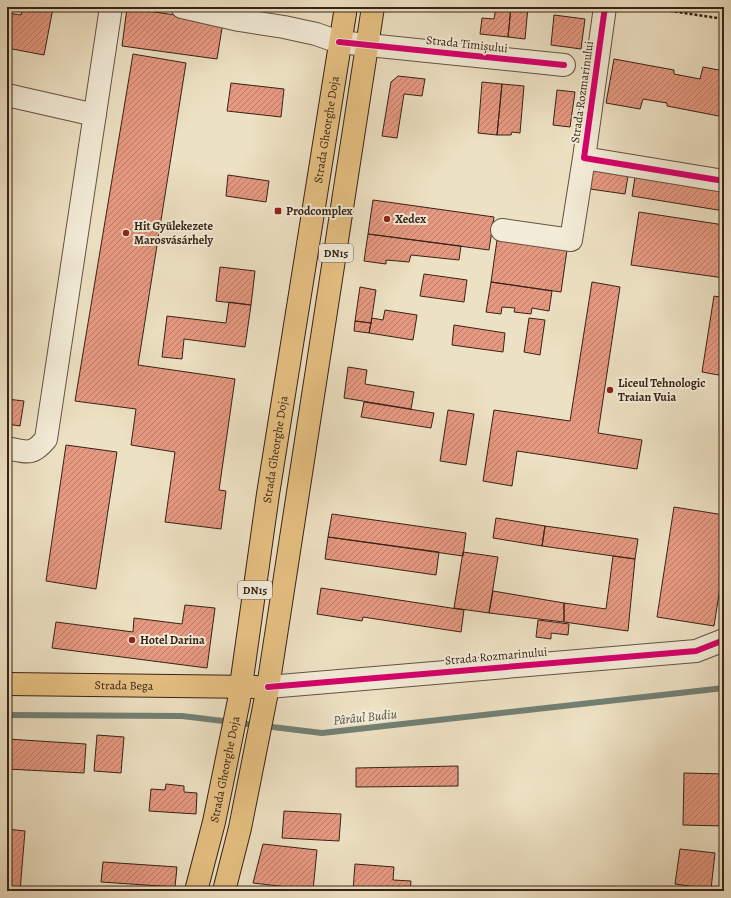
<svg xmlns="http://www.w3.org/2000/svg" width="731" height="898" font-family="Alegreya,serif">
<defs>
<pattern id="building-hatch" width="6" height="6" patternUnits="userSpaceOnUse"><rect width="6" height="6" fill="#e69981"/><path d="M-1 1l2-2M0 6l6-6M5 7l2-2" fill="none" stroke="#bb7c69"/></pattern>
</defs>
<rect width="100%" height="100%" fill="#ede1c3"/>
<filter id="stains"><feTurbulence type="fractalNoise" baseFrequency=".005" numOctaves="4"/><feColorMatrix values="0 0 0 0 .2 0 0 0 0 .09 0 0 0 0 .02 0 0 0 .5 -.17"/></filter>
<radialGradient id="worn" r=".72"><stop offset=".6" stop-color="#630" stop-opacity="0"/><stop offset="1" stop-color="#630" stop-opacity=".3"/></radialGradient>
<g fill="none" stroke-linecap="round" stroke-linejoin="round">
<!-- stream -->
<path stroke="#728074" stroke-width="6" d="M 7,715 L 182,716 L 322,733 L 724,688"/>
</g>
<!-- building -->
<path fill="url(#building-hatch)" stroke="#372216" d="M 23,7 L 53,8 L 44,55 L 7,48 L 7,13 L 21,15 Z
M 496,7 L 511,7 L 508,37 L 480,34 L 482,18 L 494,19 Z
M 511,7 L 528,7 L 525,39 L 508,37 Z
M 709,7 L 724,7 L 724,10 Z
M 127,8 L 223,22 L 217,59 L 122,46 Z
M 554,15 L 585,19 L 581,49 L 551,45 Z
M 133,54 L 186,63 L 138,365 L 235,379 L 219,490 L 226,491 L 221,529 L 165,522 L 175,452 L 131,445 L 136,409 L 75,401 Z
M 614,59 L 674,70 L 674,74 L 700,79 L 703,67 L 724,71 L 724,117 L 667,106 L 667,103 L 643,99 L 640,109 L 606,103 Z
M 398,76 L 425,79 L 422,96 L 404,94 L 397,138 L 382,136 L 391,82 Z
M 482,82 L 502,84 L 497,135 L 478,133 Z
M 231,83 L 284,89 L 281,117 L 227,111 Z
M 502,84 L 524,86 L 520,133 L 512,132 L 511,135 L 497,135 Z
M 557,90 L 575,92 L 570,127 L 553,125 Z
M 593,170 L 628,176 L 625,194 L 590,189 Z
M 228,175 L 269,181 L 266,202 L 226,196 Z
M 635,177 L 724,191 L 724,211 L 632,196 Z
M 373,200 L 494,217 L 489,250 L 368,234 Z
M 639,212 L 724,225 L 724,278 L 631,265 Z
M 368,234 L 461,246 L 459,260 L 411,255 L 409,262 L 386,260 L 386,264 L 364,261 Z
M 497,240 L 567,250 L 561,292 L 491,282 Z
M 220,267 L 255,271 L 251,305 L 216,301 Z
M 424,274 L 467,280 L 464,302 L 420,296 Z
M 491,282 L 552,291 L 549,311 L 532,308 L 531,314 L 514,312 L 515,308 L 502,307 L 501,314 L 486,312 Z
M 592,282 L 620,287 L 598,433 L 642,440 L 637,469 L 517,451 L 512,486 L 483,481 L 494,410 L 570,421 Z
M 360,287 L 376,290 L 371,323 L 355,321 Z
M 714,296 L 724,298 L 724,376 L 702,372 Z
M 229,302 L 251,305 L 245,347 L 184,339 L 182,359 L 162,357 L 167,316 L 226,323 Z
M 385,310 L 417,315 L 413,340 L 369,333 L 372,318 L 383,320 Z
M 529,318 L 545,320 L 540,355 L 524,352 Z
M 355,321 L 371,323 L 369,333 L 354,331 Z
M 454,325 L 505,333 L 503,352 L 452,345 Z
M 348,367 L 367,370 L 365,384 L 414,392 L 411,409 L 344,398 Z
M 7,399 L 24,401 L 20,426 L 7,424 Z
M 364,402 L 434,413 L 431,428 L 361,417 Z
M 448,410 L 474,414 L 466,465 L 440,461 Z
M 66,445 L 117,452 L 96,589 L 46,581 Z
M 674,507 L 724,515 L 724,562 L 714,626 L 657,617 Z
M 332,514 L 466,533 L 463,556 L 328,537 Z
M 496,518 L 545,526 L 542,546 L 493,538 Z
M 545,526 L 638,539 L 635,559 L 542,546 Z
M 328,537 L 439,552 L 436,575 L 325,559 Z
M 463,552 L 498,557 L 489,613 L 454,608 Z
M 613,556 L 635,559 L 628,631 L 564,622 L 564,603 L 606,609 Z
M 321,588 L 464,610 L 461,632 L 363,617 L 362,621 L 317,614 Z
M 493,591 L 564,603 L 564,622 L 489,613 Z
M 185,605 L 215,608 L 207,668 L 52,648 L 56,622 L 133,632 L 134,618 L 182,624 Z
M 538,620 L 569,624 L 568,635 L 551,633 L 551,639 L 536,637 Z
M 97,735 L 124,737 L 121,773 L 94,771 Z
M 7,739 L 86,744 L 84,773 L 7,769 Z
M 458,766 L 458,786 L 356,787 L 356,768 Z
M 684,773 L 724,774 L 724,826 L 683,825 Z
M 166,784 L 184,786 L 184,792 L 197,793 L 196,814 L 149,811 L 151,789 L 165,790 Z
M 284,811 L 341,814 L 339,841 L 282,838 Z
M 7,829 L 25,831 L 20,891 L 7,891 Z
M 263,844 L 317,850 L 313,890 L 253,883 Z
M 680,849 L 715,853 L 711,889 L 675,884 Z
M 103,862 L 177,867 L 175,887 L 101,882 Z
M 355,864 L 394,867 L 393,880 L 411,881 L 410,891 L 353,891 Z
M 79,889 L 116,891 L 79,891 Z"/>
<g fill="none" stroke-linecap="round" stroke-linejoin="round">
<defs>
<path id="minor" d="M 182,7 L 239,20 L 284,27 L 316,34 L 339,42 L 564,65
M 605,7 L 584,158 L 724,181
M 7,95 L 95,115
M 502,230 L 571,240 L 584,158
M 7,448 C 27,452 32,456 46,439 L 111,7
M 268,687 L 696,651 L 724,640"/>
<g id="major">
<path id="s1" d="M 7,684 L 256,687"/>
<path id="s2" d="M 196,891 L 214,822 L 239,700 L 268,494 L 346,7"/>
<path d="M 224,891 L 240,828 L 268,687 L 373,7"/>
</g>
</defs>
<!-- minor casing -->
<use href="#minor" stroke="#645241" stroke-width="24"/>
<!-- major casing -->
<use href="#major" stroke="#372216" stroke-width="24"/>
<!-- path -->
<path stroke="#372216" stroke-width="2.5" stroke-dasharray="3 2" stroke-linecap="butt" d="M 645,7 L 724,19"/>
<!-- minor -->
<use href="#minor" stroke="#f3ecd8" stroke-width="22"/>
<!-- major -->
<use href="#major" stroke="#e6c082" stroke-width="22"/>
<defs>
<path id="cycleway" d="M 605,7 L 584,158 L 724,181
M 339,42 L 564,65
M 268,687 L 696,651 L 724,640"/>
</defs>
<!-- cycleway casing -->
<use href="#cycleway" stroke="#f3ecd8" stroke-width="8"/>
<!-- cycleway -->
<use href="#cycleway" stroke="#d6006c" stroke-width="6"/>
</g>
<!-- markers -->
<g fill="#8f2418" stroke="#f3ecd8" stroke-width="1.5">
<rect x="274" y="207" width="8" height="8" rx="2"/>
<circle cx="387" cy="219" r="4"/>
<circle cx="126" cy="233" r="4"/>
<circle cx="610" cy="390" r="4"/>
<circle cx="132" cy="640" r="4"/>
</g>
<g text-anchor="middle" dominant-baseline="central" stroke-width="4" stroke-linejoin="round" paint-order="stroke">
<!-- shield labels -->
<g fill="#f3ecd8" stroke="#6f5f50" stroke-width="1">
<rect x="319" y="244" width="34" height="18" rx="3"/>
<rect x="238" y="581" width="34" height="18" rx="3"/>
</g>
<g font-size="11" font-weight="bold" fill="#372216">
<text x="336" y="253">DN15</text>
<text x="255" y="590">DN15</text>
</g>
<!-- street labels -->
<g font-size="12" fill="#372216" stroke="#f3ecd8">
<text transform="translate(467 44) rotate(6)">Strada Timișului</text>
<text transform="translate(582 92) rotate(-82)">Strada Rozmarinului</text>
<text stroke="none"><textPath href="#s2" startOffset="773">Strada Gheorghe Doja</textPath></text>
<text stroke="none"><textPath href="#s2" startOffset="449">Strada Gheorghe Doja</textPath></text>
<text transform="translate(496 656) rotate(-5)">Strada Rozmarinului</text>
<text stroke="none"><textPath href="#s1" startOffset="117">Strada Bega</textPath></text>
<text stroke="none"><textPath href="#s2" startOffset="125">Strada Gheorghe Doja</textPath></text>
</g>
<!-- poi labels -->
<g font-size="12" font-weight="bold" fill="#372216" stroke="#f3ecd8" text-anchor="start">
<text x="286" y="211">Prodcomplex</text>
<text x="395" y="219">Xedex</text>
<text x="134" y="226">Hit Gyülekezete<tspan x="134" dy="14">Marosvásárhely</tspan></text>
<text x="618" y="383">Liceul Tehnologic<tspan x="618" dy="14">Traian Vuia</tspan></text>
<text x="140" y="640">Hotel Darina</text>
</g>
<!-- water labels -->
<g font-size="13" font-style="italic" fill="#545145" stroke="#f3ecd8">
<text transform="translate(365 717) rotate(-6)">Pârâul Budiu</text>
</g>
</g>
<!-- margin -->
<rect width="731" height="898" fill="none" stroke="#ede1c3" stroke-width="24"/>
<rect x="8" y="8" width="715" height="882" fill="none" stroke="#372216" stroke-width="2"/>
<rect x="12" y="12" width="707" height="874" fill="none" stroke="#372216"/>
<rect width="100%" height="100%" filter="url(#stains)"/>
<rect width="100%" height="100%" fill="url(#worn)"/>
</svg>
